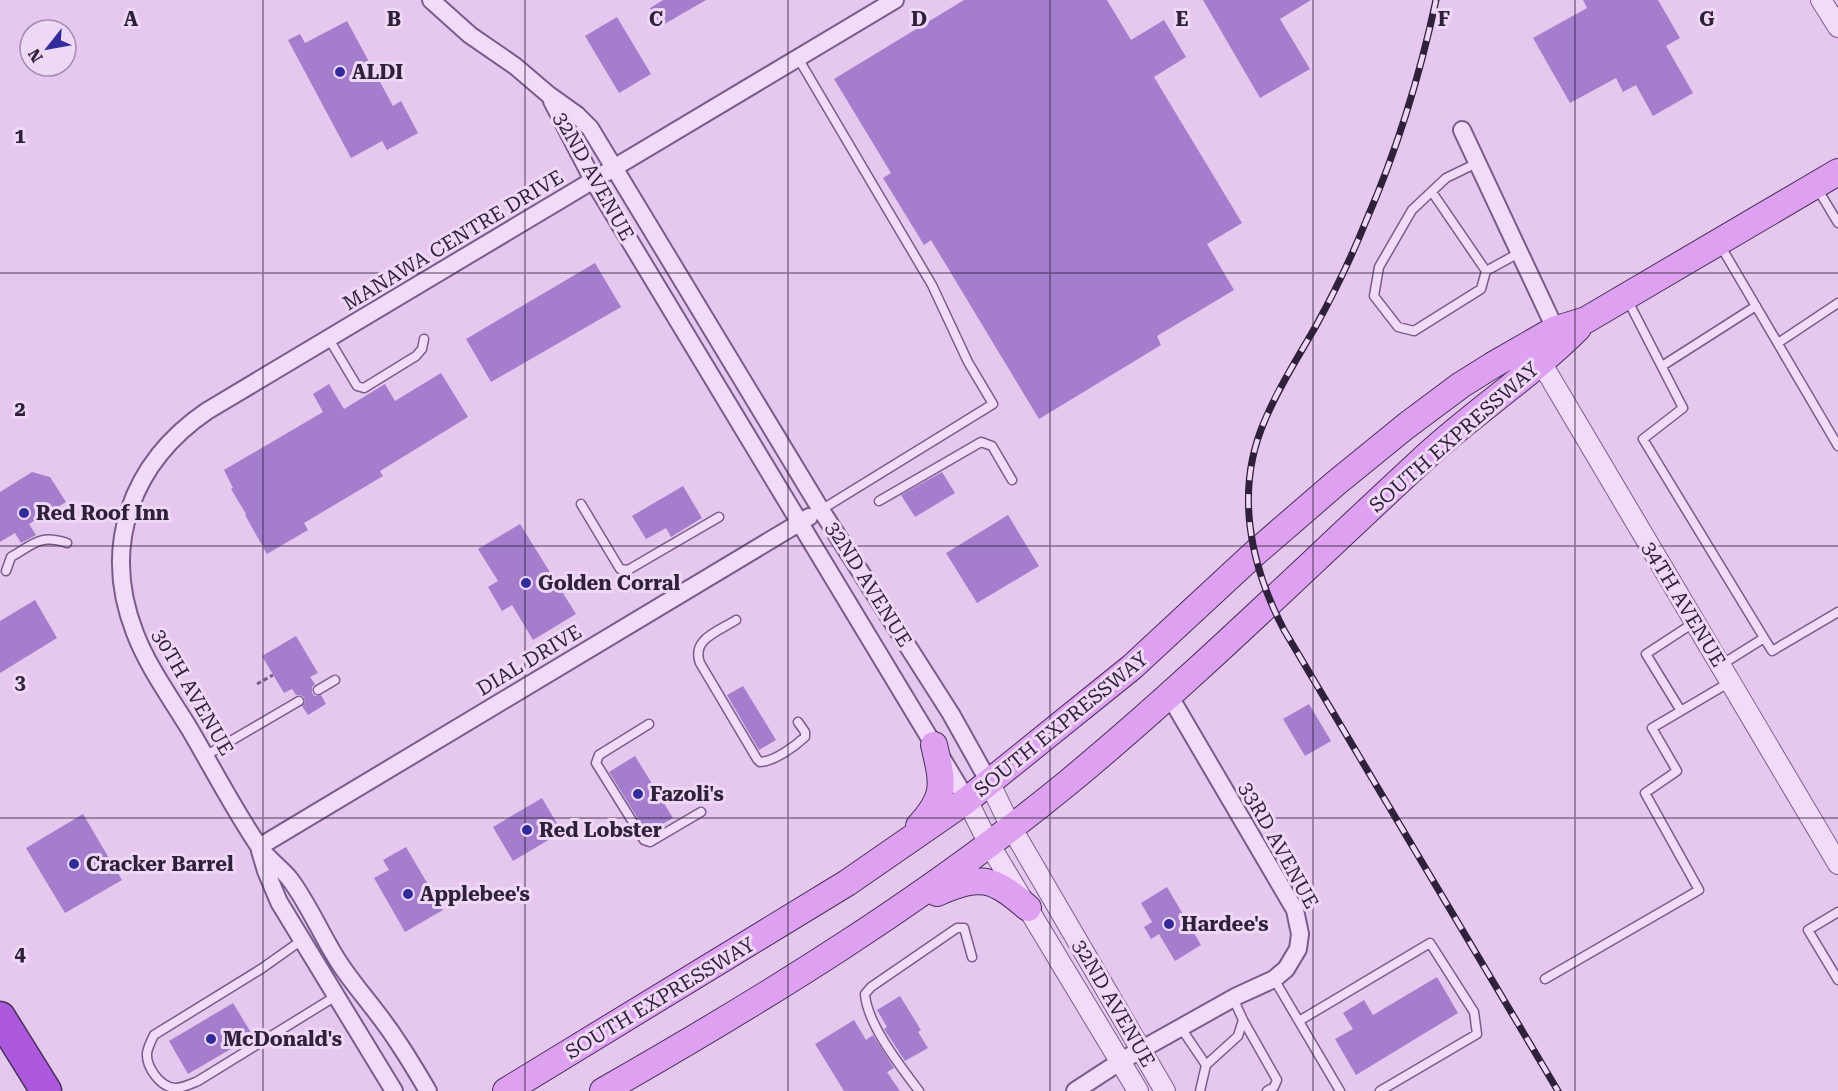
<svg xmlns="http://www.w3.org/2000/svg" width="1838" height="1091" font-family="'Roboto Serif',serif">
<rect width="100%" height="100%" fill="#e6c8ef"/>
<!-- building -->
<path fill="#a47dcd" d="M 663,0 L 706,0 L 661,26 L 650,8 Z
M 964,0 L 1107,0 L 1131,40 L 1164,20 L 1186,57 L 1154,77 L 1242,223 L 1207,244 L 1234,290 L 1157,336 L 1161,345 L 1039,419 L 931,240 L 924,245 L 883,178 L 891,173 L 834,79 Z
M 1203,0 L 1311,0 L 1280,19 L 1310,69 L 1260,98 Z
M 1583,0 L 1658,0 L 1680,38 L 1666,46 L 1693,93 L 1653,116 L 1636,85 L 1623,92 L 1616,78 L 1570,103 L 1533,38 L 1587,8 Z
M 617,17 L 651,74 L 619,93 L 585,36 Z
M 347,21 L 393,106 L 401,101 L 418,133 L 387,150 L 382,141 L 351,158 L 288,40 L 300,34 L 305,43 Z
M 595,263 L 621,307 L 491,382 L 466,339 Z
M 441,373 L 468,417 L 380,471 L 383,476 L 304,523 L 308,530 L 267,554 L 245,515 L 246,514 L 231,489 L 233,488 L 224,470 L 323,412 L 313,394 L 329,384 L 344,409 L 385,384 L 395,401 Z
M 32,472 L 50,477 L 66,502 L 29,524 L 36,535 L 21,543 L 15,533 L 0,542 L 0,492 Z
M 942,472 L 955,493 L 915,517 L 901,495 Z
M 683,486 L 702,518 L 671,537 L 666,528 L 646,539 L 632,516 Z
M 1008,515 L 1039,566 L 977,603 L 946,553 Z
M 520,524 L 576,614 L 533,640 L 512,605 L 502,611 L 488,587 L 498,581 L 478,549 Z
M 35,600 L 57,638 L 0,673 L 0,621 Z
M 296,636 L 318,673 L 310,677 L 315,684 L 312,687 L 312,693 L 315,696 L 321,695 L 326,704 L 308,715 L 302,706 L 305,702 L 304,697 L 300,695 L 296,695 L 292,689 L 284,693 L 262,656 Z
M 743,686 L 776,740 L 759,750 L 727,695 Z
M 1309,704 L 1331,741 L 1305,756 L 1283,719 Z
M 635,756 L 673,818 L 647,833 L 609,772 Z
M 542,798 L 562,832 L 513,861 L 493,827 Z
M 83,814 L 122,880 L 65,913 L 26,848 Z
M 406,847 L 443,910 L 405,932 L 374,878 L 389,870 L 383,860 Z
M 1167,887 L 1201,945 L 1175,961 L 1159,934 L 1151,939 L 1144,927 L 1152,922 L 1141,903 Z
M 1437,977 L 1458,1013 L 1356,1075 L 1335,1039 L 1353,1029 L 1343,1013 L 1364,1000 L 1373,1015 Z
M 900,996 L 921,1030 L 918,1032 L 928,1048 L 905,1061 L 884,1029 L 887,1027 L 877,1010 Z
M 233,1003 L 253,1036 L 188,1074 L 169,1041 Z
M 854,1020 L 866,1040 L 873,1035 L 894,1068 L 887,1072 L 900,1091 L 844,1091 L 815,1044 Z"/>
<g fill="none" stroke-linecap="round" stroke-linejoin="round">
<defs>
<path id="service" d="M 798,58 L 932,285 L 968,362 L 993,404 L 821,510
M 1477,163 L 1446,178 L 1412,210 L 1379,267 L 1374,296 L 1398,327 L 1414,331 L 1481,289 L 1486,271 L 1519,253
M 1817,188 L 1838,223
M 1432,192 L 1486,271
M 1720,245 L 1838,446
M 1627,299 L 1683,408 L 1643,439 L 1772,651 L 1838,612
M 329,339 L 357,386 L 364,388 L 416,356 L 422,349 L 424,339
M 1778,343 L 1838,303
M 1662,366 L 1756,306
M 879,501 L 981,442 L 992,446 L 1012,480
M 581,504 L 620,569 L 628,570 L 719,517
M 6,571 L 11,557 C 34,544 39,534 67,543
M 736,620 C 719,631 691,639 700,663 L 757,759 L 760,762 C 775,761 794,747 805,737 L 805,732 L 798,722
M 1721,665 L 1764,638
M 318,690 L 335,680
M 1681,711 L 1646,654 L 1695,622
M 649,724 L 599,755 L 596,763 L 644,840 L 650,842 L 701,812
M 205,756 L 299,701
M 1838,912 L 1808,930 L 1838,980
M 302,940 L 261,969 L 154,1035 C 151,1041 148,1047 147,1053 C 146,1067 160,1087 175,1088 C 183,1088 191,1084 198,1081 L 336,996
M 1274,979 L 1340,1091
M 1545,979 L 1699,890 L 1645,793 L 1677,771 L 1652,728 L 1730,682
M 1243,1020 L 1277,1080 L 1274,1087 L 1267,1091
M 1299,1021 L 1430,943 L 1474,1012 L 1477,1034 L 1380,1091
M 1181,1028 L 1206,1065 L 1200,1091
M 1206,1065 L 1238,1036 L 1243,1020 L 1233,998
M 919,1091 C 901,1067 867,1024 865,994 L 871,987 L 957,928 L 964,928 L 972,957"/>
<path id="minor" d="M 431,0 L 470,35 L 515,66 L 549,95 L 577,115 L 590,128 L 821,510 L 951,714 L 989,782
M 552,101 L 593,180 L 967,800
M 1462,130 L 1560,339
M 259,847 L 809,517
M 260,851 L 266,871 L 279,902 L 394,1091
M 428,1091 C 418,1074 408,1057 397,1041 C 380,1014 358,991 340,964 C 322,937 309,904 289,878 C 280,867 266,858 258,845 C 233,808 212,767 189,728 C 170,697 148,667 135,633 C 101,546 131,463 207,411 L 895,0
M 1075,1091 L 1121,1061 L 1237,996 L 1274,979 L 1286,969 L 1298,949 L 1300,934 L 1295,910 L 1169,695"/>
<path id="tertiary" d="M 1821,0 L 1838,27
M 1535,352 L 1838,864
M 989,782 L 1011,827 L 1165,1091
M 967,800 L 989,844 L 1138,1091"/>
<path id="primary" d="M 919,826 C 947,796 943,783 934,745
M 937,893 C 981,874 992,877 1028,908
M 506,1091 L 847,883 L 967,800 L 1132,667 L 1255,553 L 1336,483 L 1406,426 L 1461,385 L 1493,365 L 1554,330 L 1586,320 L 1838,172
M 603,1091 C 766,998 925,900 1070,781 C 1192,680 1305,568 1421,461 C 1471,414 1529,377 1578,328"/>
<path id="motorway" d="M 0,1017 L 46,1091"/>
</defs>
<!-- service casing -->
<use href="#service" stroke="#795c8b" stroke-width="11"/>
<!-- minor casing -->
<use href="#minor" stroke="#795c8b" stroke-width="20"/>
<!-- tertiary casing -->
<use href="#tertiary" stroke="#795c8b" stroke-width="22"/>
<!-- primary casing -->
<use href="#primary" stroke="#463059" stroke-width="28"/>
<!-- motorway casing -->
<use href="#motorway" stroke="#463059" stroke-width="33"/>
<!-- path -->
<path stroke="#795c8b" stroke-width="3" stroke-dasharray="4.5 3" stroke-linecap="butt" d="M 257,684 L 273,675"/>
<!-- service -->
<use href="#service" stroke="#f2dbf9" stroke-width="8"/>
<!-- minor -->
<use href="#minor" stroke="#f2dbf9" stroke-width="16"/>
<!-- tertiary -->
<use href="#tertiary" stroke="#f2dbf9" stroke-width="20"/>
<!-- primary -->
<use href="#primary" stroke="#dea0f1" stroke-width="26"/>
<!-- motorway -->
<use href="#motorway" stroke="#ac59dd" stroke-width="30"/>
<defs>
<path id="rail" d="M 1436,0 C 1420,75 1397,150 1366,221 C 1352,256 1335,291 1317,324 C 1299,356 1279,386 1265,420 C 1234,490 1250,565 1284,630 L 1558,1091"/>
</defs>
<!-- rail casing -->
<use href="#rail" stroke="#2f203c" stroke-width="7"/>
<!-- rail -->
<use href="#rail" stroke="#efd7f6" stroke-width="4.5" stroke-dasharray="14" stroke-linecap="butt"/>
</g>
<!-- grid -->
<path fill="none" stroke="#2f203c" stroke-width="1.5" stroke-opacity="0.55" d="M 263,0 L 263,1091M 525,0 L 525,1091M 788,0 L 788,1091M 1050,0 L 1050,1091M 1313,0 L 1313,1091M 1575,0 L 1575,1091M 0,273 L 1838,273M 0,546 L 1838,546M 0,818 L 1838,818"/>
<!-- markers -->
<g fill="#322c9b" stroke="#efd7f6" stroke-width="2">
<circle cx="340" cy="72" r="6"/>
<circle cx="24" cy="513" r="6"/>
<circle cx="526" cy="583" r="6"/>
<circle cx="638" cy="794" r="6"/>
<circle cx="527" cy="830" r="6"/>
<circle cx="74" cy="864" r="6"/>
<circle cx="408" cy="894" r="6"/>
<circle cx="1169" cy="924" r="6"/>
<circle cx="211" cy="1039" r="6"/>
</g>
<g text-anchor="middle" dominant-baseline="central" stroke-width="6" stroke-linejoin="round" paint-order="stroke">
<!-- poi labels -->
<g font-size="20" font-weight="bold" fill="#2f203c" stroke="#efd7f6" text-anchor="start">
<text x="352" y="72">ALDI</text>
<text x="36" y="513">Red Roof Inn</text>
<text x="538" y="583">Golden Corral</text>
<text x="650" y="794">Fazoli's</text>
<text x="539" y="830">Red Lobster</text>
<text x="86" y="864">Cracker Barrel</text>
<text x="420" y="894">Applebee's</text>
<text x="1181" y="924">Hardee's</text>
<text x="223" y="1039">McDonald's</text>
</g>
<!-- street labels -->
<g font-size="20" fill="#2f203c" stroke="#efd7f6">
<text transform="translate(594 176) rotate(61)">32ND AVENUE</text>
<text transform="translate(453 240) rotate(-31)">MANAWA CENTRE DRIVE</text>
<text transform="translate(1454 437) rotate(-41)">SOUTH EXPRESSWAY</text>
<text transform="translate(869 584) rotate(58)">32ND AVENUE</text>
<text transform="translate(1684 604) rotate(59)">34TH AVENUE</text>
<text transform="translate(529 660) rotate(-31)">DIAL DRIVE</text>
<text transform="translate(193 692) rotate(60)">30TH AVENUE</text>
<text transform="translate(1061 724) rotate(-39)">SOUTH EXPRESSWAY</text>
<text transform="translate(1279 845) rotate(61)">33RD AVENUE</text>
<text transform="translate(660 998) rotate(-31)">SOUTH EXPRESSWAY</text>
<text transform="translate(1114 1003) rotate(60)">32ND AVENUE</text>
</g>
</g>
<g font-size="20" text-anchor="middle" font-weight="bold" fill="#2f203c" stroke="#efd7f6" stroke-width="6" stroke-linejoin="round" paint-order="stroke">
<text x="131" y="26">A</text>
<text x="394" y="26">B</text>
<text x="656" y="26">C</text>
<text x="919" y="26">D</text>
<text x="1182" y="26">E</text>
<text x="1444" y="26">F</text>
<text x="1707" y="26">G</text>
<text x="20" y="143">1</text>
<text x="20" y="416">2</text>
<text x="20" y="689">3</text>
<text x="20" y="961">4</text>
</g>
<!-- north arrow -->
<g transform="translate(48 48) rotate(239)"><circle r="28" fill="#efd7f6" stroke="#a28eac" stroke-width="1.5"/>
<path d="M0-4.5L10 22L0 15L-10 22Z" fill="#322c9b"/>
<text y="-9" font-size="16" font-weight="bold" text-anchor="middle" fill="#2f203c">N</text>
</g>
</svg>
